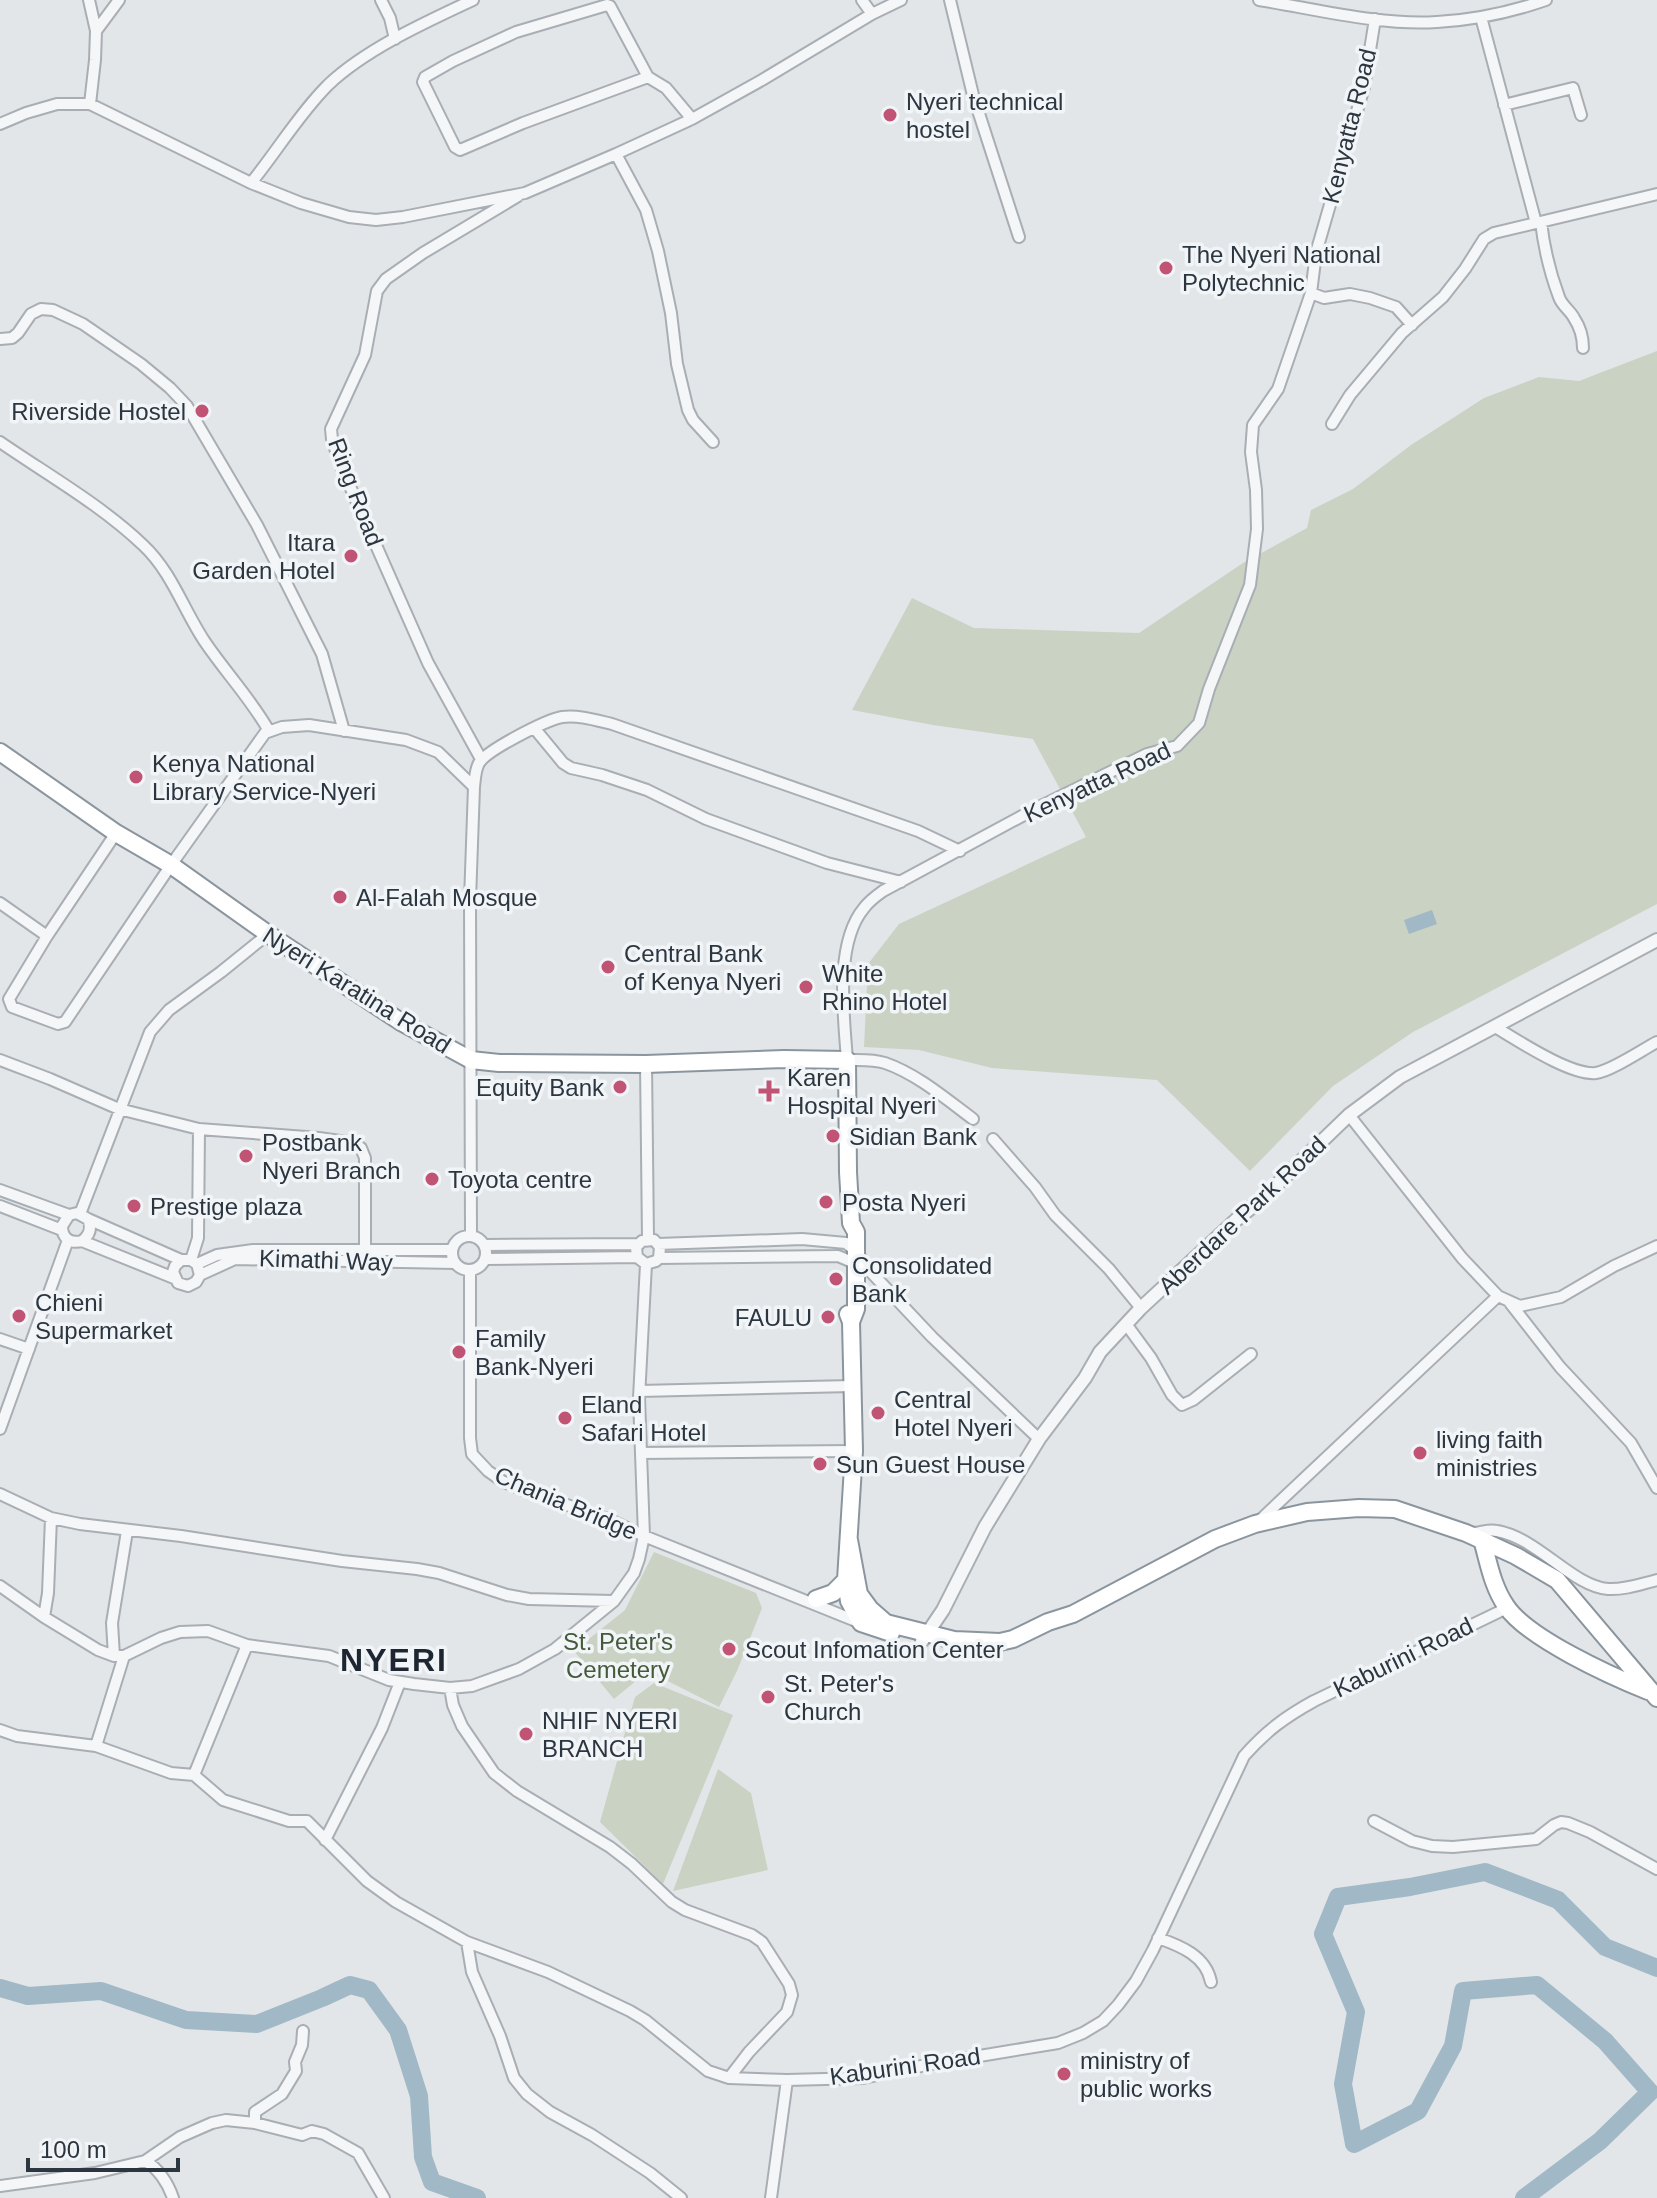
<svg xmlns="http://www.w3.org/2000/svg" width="1657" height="2198" font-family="Helvetica,sans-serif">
<rect width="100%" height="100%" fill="#e2e6e9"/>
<!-- green -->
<path fill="#cad2c4" d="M 1657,351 L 1657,904 L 1413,1032 L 1333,1086 L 1250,1171 L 1157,1080 L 992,1068 L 919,1050 L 864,1047 L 868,964 L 899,924 L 1086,837 L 1033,739 L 933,725 L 852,710 L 912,598 L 974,628 L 1139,633 L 1243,563 L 1307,528 L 1311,510 L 1353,489 L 1411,445 L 1484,398 L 1539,377 L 1579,381 Z
M 654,1552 L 756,1593 L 762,1608 L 737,1671 L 719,1707 L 648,1671 L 614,1699 L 574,1651 L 625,1610 Z
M 654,1683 L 733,1715 L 663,1884 L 600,1822 L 635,1697 Z
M 718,1769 L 751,1793 L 768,1870 L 673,1891 Z"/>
<!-- water -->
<path fill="#a1b8c6" d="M 1432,910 L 1437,924 L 1409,934 L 1404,920 Z"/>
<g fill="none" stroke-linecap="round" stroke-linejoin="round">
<!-- river -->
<path stroke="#a1b8c6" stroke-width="18" d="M 0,1988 L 28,1996 L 101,1991 L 186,2020 L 257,2024 L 322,1998 L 350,1985 L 369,1990 L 398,2030 L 419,2096 L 423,2157 L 432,2182 L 477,2198
M 1524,2198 L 1600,2141 L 1650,2092 L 1605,2041 L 1537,1985 L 1463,1991 L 1453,2046 L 1418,2111 L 1354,2144 L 1343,2084 L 1356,2012 L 1323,1934 L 1338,1897 L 1410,1887 L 1485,1872 L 1558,1900 L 1605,1947 L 1657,1968"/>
<defs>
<path id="minor" d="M 89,0 L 96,31 L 95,60 L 90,104
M 381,0 L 390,18 L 395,39
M 862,0 L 872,14
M 950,0 L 973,95 L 1019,237
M 1259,0 C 1315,9 1382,26 1437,22 C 1474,20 1511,12 1546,0
M 1481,17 L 1536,223 L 1657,194
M 96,31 L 119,0
M 648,77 L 523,123 L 460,150 L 455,147 L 423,82 L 425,77 L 453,61 L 516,32 L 607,5 L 610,6 L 648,77 L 666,88 L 692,119
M 1504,105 L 1573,88 L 1581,115
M 0,124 L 26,113 L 57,104 L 90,104 L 251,183 L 301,203 L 349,217 L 376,220 L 403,217 L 525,193 L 616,154 L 692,119 L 762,80 L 872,14 L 901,0
M 616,154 L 646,210 L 658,251 L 671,313 L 677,364 L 688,410 L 693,420 L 713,442
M 251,183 C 277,151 299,114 328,85 C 366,49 426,22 473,0
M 1541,222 C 1544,248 1550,273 1559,297 C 1562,306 1570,310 1574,318 C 1580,327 1583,338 1583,348
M 1311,293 L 1324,298 L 1350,294 L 1370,298 L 1396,307 L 1412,325
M 0,339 L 12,338 L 18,333 L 31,314 L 41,309 L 53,310 L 83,324 L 141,364 L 170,388 L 187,406 L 257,525 L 322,654 L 344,731
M 1332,424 L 1350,395 L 1402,333 L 1443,297 L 1465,269 L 1484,239 L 1494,233 L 1536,223
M 0,442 C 48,475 101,505 143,545 C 172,572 184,611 205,642 C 226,673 251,699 269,731
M 535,729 L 563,763 L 571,768 L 602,775 L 647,790 L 706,819 L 827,863 L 901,882
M 481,759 L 428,663 L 341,466 L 332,439 L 331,429 L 365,355 L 377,291 L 386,279 L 423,253 L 518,196
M 116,833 L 47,936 L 9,999 L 12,1007 L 58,1024 L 65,1022 L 171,865 L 265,733 L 282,727 L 309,725 L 406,740 L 438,752 L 474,787
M 0,903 L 47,936
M 1495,1027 C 1517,1040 1571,1076 1596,1073 C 1611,1071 1642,1050 1657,1042
M 0,1060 L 50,1079 L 119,1109 L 199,1129 L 319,1138 L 354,1143 L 361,1148 L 365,1158 L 365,1250
M 646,1064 L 648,1239
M 1349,1115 L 1462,1258 L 1498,1296 L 1520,1306 L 1561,1297 L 1614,1266 L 1657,1246
M 973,1119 C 946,1099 917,1074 885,1063 C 873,1059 860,1060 847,1060 C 844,1017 834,944 864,908 C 869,901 876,896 883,891 L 1035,809 L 1106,774 L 1147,754 L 1177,746 L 1199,723 L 1209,689 L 1250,585 L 1257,529 L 1256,490 L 1251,452 L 1253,425 L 1278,389 L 1311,293 L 1316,253 L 1364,87 L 1375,19
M 993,1139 L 1035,1187 L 1055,1215 L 1109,1269 L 1141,1308
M 0,1190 L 69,1215
M 0,1206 L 62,1230
M 80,1214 L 150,1032 L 169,1010 L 221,972 L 268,934
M 88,1219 L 181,1260
M 471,1235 L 470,900 L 474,787 C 475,779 475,770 479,763 C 487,750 546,720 562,717 C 579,715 595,720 612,724 L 918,831 L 960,851
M452 1253a17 17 0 1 1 34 0a17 17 0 1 1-34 0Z
M 82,1241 C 90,1235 92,1228 88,1219 L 77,1213 L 69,1215 L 62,1226 C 62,1238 70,1244 82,1241 L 174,1278
M 658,1244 L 802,1239 L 846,1243 L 856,1251 L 869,1270 L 932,1337 L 1039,1439
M 485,1245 L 638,1244
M 659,1258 L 660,1247 L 654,1240 L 642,1241 L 636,1247 L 637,1257 L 646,1264 L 656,1261 L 659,1258 L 838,1256 L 857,1264
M 486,1259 L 637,1257
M 191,1260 L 198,1238 L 199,1129
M 197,1264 L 217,1255 L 253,1250 L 452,1250
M 470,1271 L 470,1438 L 472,1454 L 488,1471 L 502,1481 L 526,1491 L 608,1519 L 644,1536 L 861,1623
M 200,1275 L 197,1264 L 191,1260 L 181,1260 L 175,1266 L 173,1272 L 178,1283 L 188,1286 L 196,1282 L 200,1275 L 235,1259 L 455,1263
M 1510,1303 L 1560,1367 L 1631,1443 L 1657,1488
M 1126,1324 L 1151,1358 L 1172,1395 L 1182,1405 L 1193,1400 L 1251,1354
M 0,1339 L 29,1349
M 640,1391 L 852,1386
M 0,1429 L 68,1240
M 641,1453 L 854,1451
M 0,1494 L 51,1518 L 80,1524 L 181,1536 L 342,1561 L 417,1569 L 439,1573 L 507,1595 L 529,1599 L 613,1601
M 1258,1522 L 1498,1296
M 1472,1533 C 1481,1533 1488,1529 1497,1531 C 1538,1538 1572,1586 1608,1589 C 1625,1590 1641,1584 1657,1580
M 0,1586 L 44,1617 L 98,1650 L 114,1656 L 124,1656 L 161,1638 L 180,1632 L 208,1631 L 247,1645 L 329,1656 L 389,1680 L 414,1684 L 450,1688 L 472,1686 L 519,1669 L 555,1649 L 614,1601 L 634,1573 L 639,1559 L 644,1536 L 639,1398 L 646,1264
M 44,1617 L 48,1593 L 51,1518
M 114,1656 L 112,1623 L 127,1531
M 450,1688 L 453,1705 L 462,1726 L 494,1773 L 517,1791 L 610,1847 L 632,1864 L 672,1902 L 685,1910 L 752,1935 L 762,1942 L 789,1984 L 792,1995 L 787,2012 L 749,2052 L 729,2078
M 0,1730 L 17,1736 L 96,1746 L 171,1773 L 194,1775 L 223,1800 L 289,1821 L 307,1821 L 367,1881 L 396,1902 L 467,1942 L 548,1972 L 630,2011 L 645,2020 L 708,2071 L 729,2078 L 787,2080 L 863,2078 L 931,2064 L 1058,2043 L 1083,2033 L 1103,2021 L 1118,2005 L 1136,1981 L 1153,1950 L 1244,1756 C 1266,1731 1285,1717 1314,1701 L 1507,1608
M 96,1746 L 124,1656
M 194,1775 L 247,1645
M 1374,1821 L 1412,1841 L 1432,1846 L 1453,1847 L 1536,1839 L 1554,1825 L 1561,1822 L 1568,1823 L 1590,1832 L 1657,1869
M 325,1840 L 382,1728 L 400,1682
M 1158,1938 C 1181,1946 1206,1956 1211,1982
M 467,1942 L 472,1972 L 500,2036 L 514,2078 L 527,2094 L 550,2112 L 592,2135 L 650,2173 L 681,2198
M 255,2123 L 255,2112 L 282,2094 L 296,2071 L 295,2062 L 302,2045 L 303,2031
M 145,2161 L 180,2137 L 212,2123 L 226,2120 L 255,2123 L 302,2135 L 312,2131 L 324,2134 L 358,2153 L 384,2198
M 0,2186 L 95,2173 L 145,2161 C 158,2168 168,2183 173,2198
M 771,2198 L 787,2080"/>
<path id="tertiary" d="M 922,1641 L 943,1610 L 985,1527 L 1039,1439 L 1085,1378 L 1100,1352 L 1141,1308 L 1236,1220 L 1264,1197 L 1349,1115 L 1400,1077 L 1657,940"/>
<path id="trunk" d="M 0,752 L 116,833 L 171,865 L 268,934 L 401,1022 L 471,1060 L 499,1063 L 646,1064 L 784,1059 L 847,1060 L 848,1172 L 851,1223 L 856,1232 L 856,1309 L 851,1322
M 848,1314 L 851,1322 L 854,1451 L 846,1580 L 849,1601 L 861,1623 L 891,1633
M 849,1540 L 859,1594 L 870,1609 L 886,1623 L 954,1640 L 1000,1642 L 1013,1639 L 1048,1622 L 1073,1614 L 1215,1539 L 1255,1524 L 1307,1512 L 1359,1508 L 1395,1509 L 1466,1533 L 1516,1556 L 1557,1580 L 1657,1698
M 1483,1543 C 1489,1565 1493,1587 1506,1606 C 1527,1638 1611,1676 1648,1691
M 816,1599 L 833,1593 L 846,1580"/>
</defs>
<!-- minor casing -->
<use href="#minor" stroke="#a8aeb3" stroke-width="14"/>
<!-- tertiary casing -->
<use href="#tertiary" stroke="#a8aeb3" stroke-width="16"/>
<!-- trunk casing -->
<use href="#trunk" stroke="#8b959e" stroke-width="20"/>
<!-- minor -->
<use href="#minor" stroke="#f5f6f8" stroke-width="10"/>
<!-- tertiary -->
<use href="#tertiary" stroke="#f5f6f8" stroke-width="12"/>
<!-- trunk -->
<use href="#trunk" stroke="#fff" stroke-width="16"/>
</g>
<!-- markers -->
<g fill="#c15474" stroke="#f2f5f7" stroke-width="3">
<circle cx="890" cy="115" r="8"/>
<circle cx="1166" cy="268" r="8"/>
<circle cx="202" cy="411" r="8"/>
<circle cx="351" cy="556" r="8"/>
<circle cx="136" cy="777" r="8"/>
<circle cx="340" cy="897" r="8"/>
<circle cx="608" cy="967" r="8"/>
<circle cx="806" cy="987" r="8"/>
<circle cx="620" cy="1087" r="8"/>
<path d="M765 1079h8v8h8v8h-8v8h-8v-8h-8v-8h8z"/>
<circle cx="833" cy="1136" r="8"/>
<circle cx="246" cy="1156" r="8"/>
<circle cx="432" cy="1179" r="8"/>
<circle cx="826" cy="1202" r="8"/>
<circle cx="134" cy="1206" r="8"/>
<circle cx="836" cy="1279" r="8"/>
<circle cx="19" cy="1316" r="8"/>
<circle cx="828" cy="1317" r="8"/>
<circle cx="459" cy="1352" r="8"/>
<circle cx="878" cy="1413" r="8"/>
<circle cx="565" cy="1418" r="8"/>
<circle cx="1420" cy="1453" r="8"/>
<circle cx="820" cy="1464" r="8"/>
<circle cx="729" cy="1649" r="8"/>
<circle cx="768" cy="1697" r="8"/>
<circle cx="526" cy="1734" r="8"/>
<circle cx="1064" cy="2074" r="8"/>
</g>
<g text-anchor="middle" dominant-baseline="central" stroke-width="7" stroke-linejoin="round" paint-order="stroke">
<!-- poi labels -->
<g font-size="24" fill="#2c3640" stroke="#f2f5f7" text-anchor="start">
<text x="906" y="101">Nyeri technical<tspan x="906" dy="28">hostel</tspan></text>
<text x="1182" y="254">The Nyeri National<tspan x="1182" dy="28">Polytechnic</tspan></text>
<text x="186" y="411" text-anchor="end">Riverside Hostel</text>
<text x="335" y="542" text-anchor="end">Itara<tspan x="335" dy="28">Garden Hotel</tspan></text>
<text x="152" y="763">Kenya National<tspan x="152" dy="28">Library Service-Nyeri</tspan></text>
<text x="356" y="897">Al-Falah Mosque</text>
<text x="624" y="953">Central Bank<tspan x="624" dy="28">of Kenya Nyeri</tspan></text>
<text x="822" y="973">White<tspan x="822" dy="28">Rhino Hotel</tspan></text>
<text x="787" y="1077">Karen<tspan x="787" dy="28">Hospital Nyeri</tspan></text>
<text x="604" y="1087" text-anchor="end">Equity Bank</text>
<text x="849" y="1136">Sidian Bank</text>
<text x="262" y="1142">Postbank<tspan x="262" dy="28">Nyeri Branch</tspan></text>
<text x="448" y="1179">Toyota centre</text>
<text x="842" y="1202">Posta Nyeri</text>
<text x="150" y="1206">Prestige plaza</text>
<text x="852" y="1265">Consolidated<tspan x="852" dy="28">Bank</tspan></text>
<text x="35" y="1302">Chieni<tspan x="35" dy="28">Supermarket</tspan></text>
<text x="812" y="1317" text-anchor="end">FAULU</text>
<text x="475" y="1338">Family<tspan x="475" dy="28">Bank-Nyeri</tspan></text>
<text x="894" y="1399">Central<tspan x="894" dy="28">Hotel Nyeri</tspan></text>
<text x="581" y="1404">Eland<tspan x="581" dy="28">Safari Hotel</tspan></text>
<text x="1436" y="1439">living faith<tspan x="1436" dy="28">ministries</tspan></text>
<text x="836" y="1464">Sun Guest House</text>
<text x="745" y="1649">Scout Infomation Center</text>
<text x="784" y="1683">St. Peter's<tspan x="784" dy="28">Church</tspan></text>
<text x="542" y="1720">NHIF NYERI<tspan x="542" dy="28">BRANCH</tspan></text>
<text x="1080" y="2060">ministry of<tspan x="1080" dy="28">public works</tspan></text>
</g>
<!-- street labels -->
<g font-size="24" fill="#2c3640" stroke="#f2f5f7">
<text transform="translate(1349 126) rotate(-76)">Kenyatta Road</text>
<text transform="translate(356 492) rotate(69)">Ring Road</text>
<text transform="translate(1097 782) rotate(-25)">Kenyatta Road</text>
<text transform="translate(357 990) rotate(32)">Nyeri Karatina Road</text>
<text transform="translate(1242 1215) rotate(-43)">Aberdare Park Road</text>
<text transform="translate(326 1260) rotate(2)">Kimathi Way</text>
<text transform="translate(566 1503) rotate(23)">Chania Bridge</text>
<text transform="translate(1403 1657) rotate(-26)">Kaburini Road</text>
<text transform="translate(905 2066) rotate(-8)">Kaburini Road</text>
</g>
<!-- park labels -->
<g font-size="24" fill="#455a3b" stroke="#f2f5f7">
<text x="618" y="1641">St. Peter's<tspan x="618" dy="28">Cemetery</tspan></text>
</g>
<!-- district labels -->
<g font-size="32" font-weight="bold" letter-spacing="2" fill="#1e2731" stroke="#f2f5f7">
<text x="394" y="1660">NYERI</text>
</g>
</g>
<!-- scale -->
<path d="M28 2158v12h150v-12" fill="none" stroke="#2c3640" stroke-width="4"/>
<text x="40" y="2158" font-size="24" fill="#2c3640" stroke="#f2f5f7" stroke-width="6" paint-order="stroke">100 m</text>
</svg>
